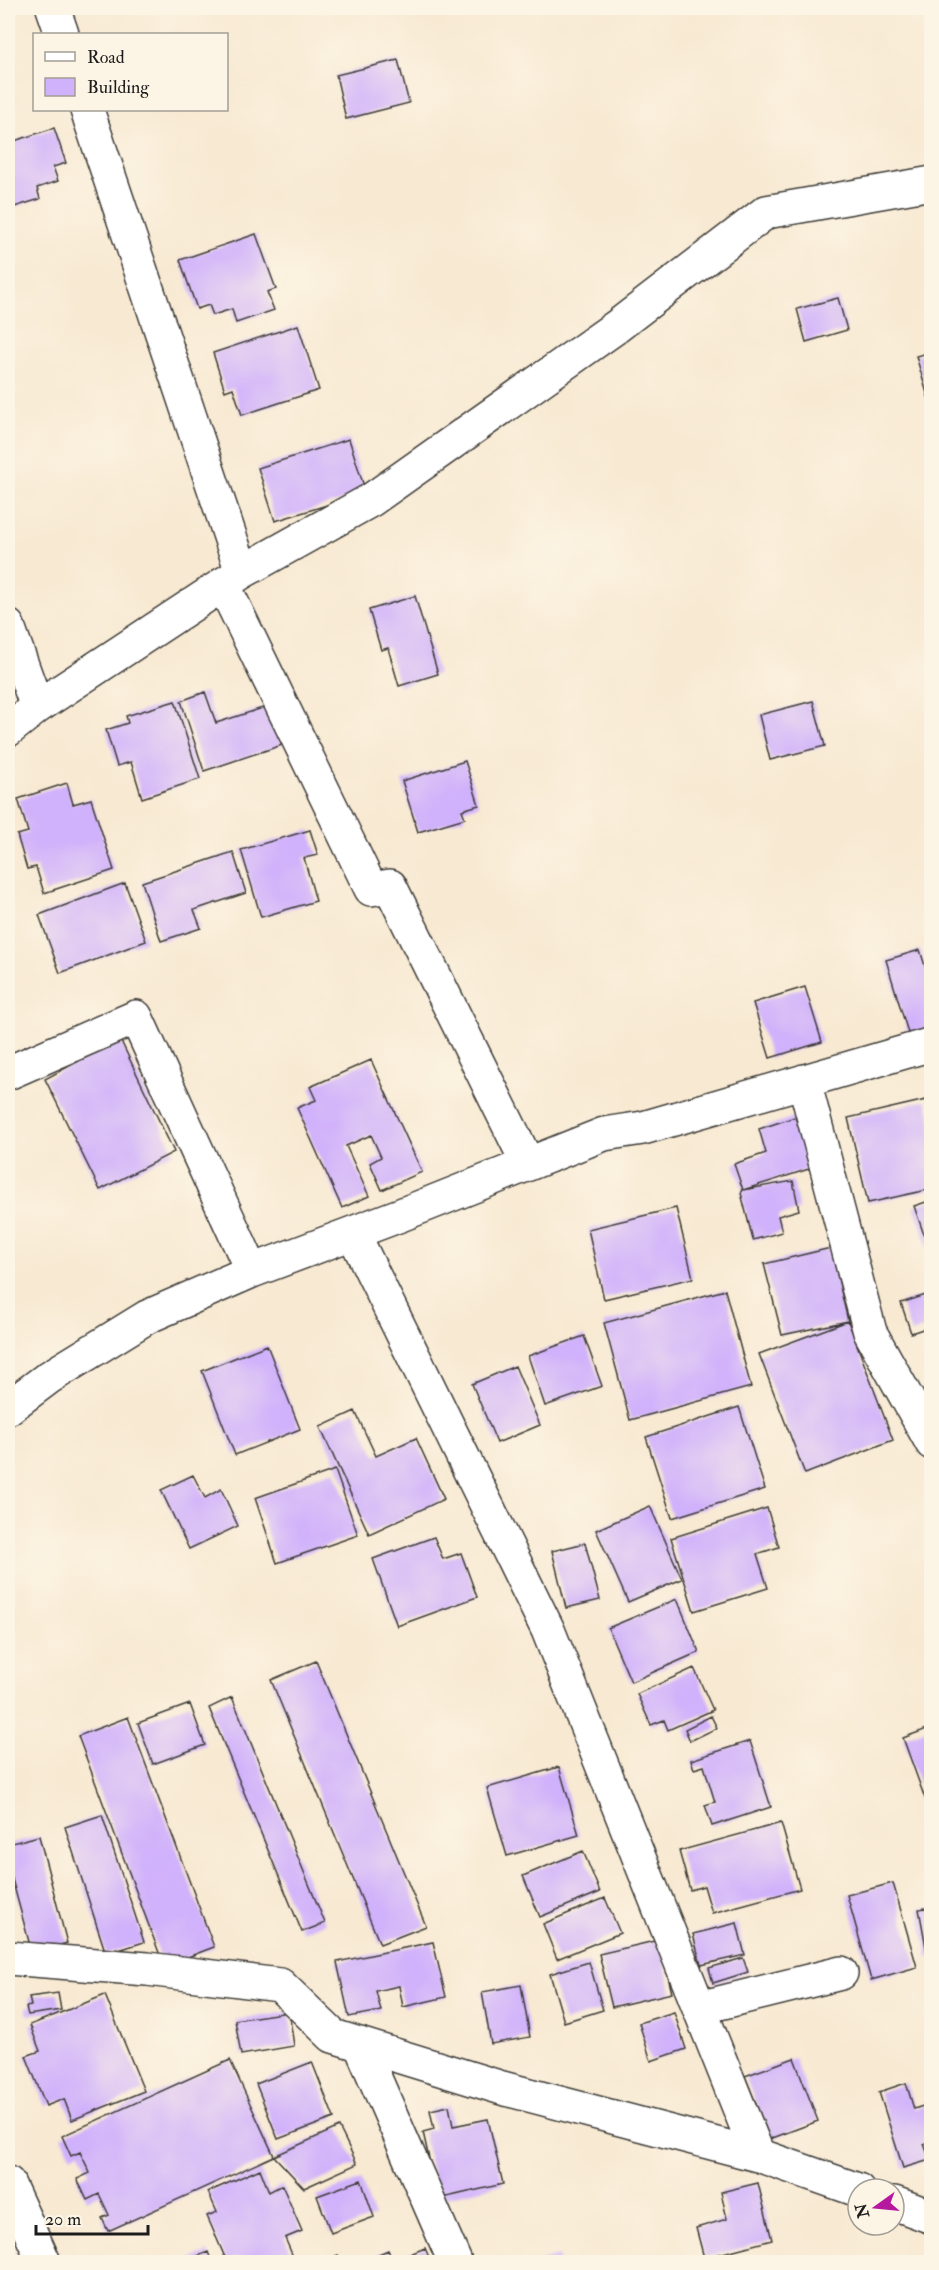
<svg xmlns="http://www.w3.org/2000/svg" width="939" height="2270" font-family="'IM FELL Double Pica',serif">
<rect width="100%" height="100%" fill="#fcf5e5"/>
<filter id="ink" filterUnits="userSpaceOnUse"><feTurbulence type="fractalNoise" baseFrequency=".0167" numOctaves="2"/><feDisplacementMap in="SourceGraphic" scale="12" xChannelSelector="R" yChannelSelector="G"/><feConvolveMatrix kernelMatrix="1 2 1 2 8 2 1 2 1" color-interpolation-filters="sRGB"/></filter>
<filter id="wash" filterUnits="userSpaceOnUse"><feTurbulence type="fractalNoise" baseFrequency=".008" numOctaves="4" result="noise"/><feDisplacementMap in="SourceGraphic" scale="24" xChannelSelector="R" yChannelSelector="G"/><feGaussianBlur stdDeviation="1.35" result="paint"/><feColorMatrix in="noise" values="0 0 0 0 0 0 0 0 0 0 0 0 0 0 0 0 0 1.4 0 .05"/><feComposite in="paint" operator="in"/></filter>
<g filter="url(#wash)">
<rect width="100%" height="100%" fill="#f8e9d2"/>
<g id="blocks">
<!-- building -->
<path fill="#d0b1fb" d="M 398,60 L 409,103 L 346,119 L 336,75 Z
M 54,128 L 66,163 L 53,167 L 58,181 L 37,188 L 40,199 L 8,209 L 8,143 Z
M 256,234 L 276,289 L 267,292 L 274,310 L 236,323 L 232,309 L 213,315 L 209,305 L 197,309 L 180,260 Z
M 838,298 L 847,330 L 806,342 L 797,309 Z
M 298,325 L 319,390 L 242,415 L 233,388 L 225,391 L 213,353 Z
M 932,352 L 932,407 L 931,407 L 916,356 Z
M 349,439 L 366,493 L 275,521 L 258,468 Z
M 415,596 L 438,674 L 399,686 L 388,648 L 381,650 L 369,610 Z
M 205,692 L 216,723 L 269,706 L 282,745 L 204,771 L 181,701 Z
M 175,701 L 200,779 L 142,798 L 131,762 L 117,766 L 106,730 L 128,723 L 126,716 Z
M 813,701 L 825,746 L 770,760 L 759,715 Z
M 465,761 L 479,805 L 462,810 L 465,818 L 418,832 L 402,781 Z
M 67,783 L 73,804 L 91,799 L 114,870 L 44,893 L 36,867 L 27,869 L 17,835 L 28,832 L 18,799 Z
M 310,830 L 318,855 L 304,858 L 316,901 L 261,917 L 241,850 Z
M 233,852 L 246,893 L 194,910 L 201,928 L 161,941 L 142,882 Z
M 125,883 L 146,941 L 60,973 L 39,915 Z
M 920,950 L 932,988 L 932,1040 L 912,1046 L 886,960 Z
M 805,987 L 822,1042 L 770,1058 L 753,1003 Z
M 120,1039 L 174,1152 L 100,1190 L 45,1079 Z
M 371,1060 L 422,1172 L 382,1190 L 370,1163 L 381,1157 L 371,1135 L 346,1146 L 369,1196 L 342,1208 L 297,1108 L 316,1100 L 310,1087 Z
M 926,1100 L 932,1121 L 932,1189 L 868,1203 L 848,1118 Z
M 795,1117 L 812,1168 L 743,1190 L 793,1181 L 799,1210 L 778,1216 L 782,1232 L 753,1240 L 741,1193 L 743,1190 L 734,1164 L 766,1153 L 759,1129 Z
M 932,1200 L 932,1255 L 931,1255 L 914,1206 Z
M 676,1208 L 693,1278 L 604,1299 L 588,1229 Z
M 831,1248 L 848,1321 L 893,1440 L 805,1474 L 759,1354 L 848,1321 L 782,1335 L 764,1264 Z
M 725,1290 L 751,1387 L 630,1420 L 604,1323 Z
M 932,1293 L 932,1326 L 911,1333 L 901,1303 Z
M 584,1336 L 602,1386 L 545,1406 L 528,1356 Z
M 267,1345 L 300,1429 L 235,1455 L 202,1371 Z
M 515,1366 L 540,1425 L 497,1443 L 472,1384 Z
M 739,1407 L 765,1489 L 672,1518 L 646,1437 Z
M 355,1411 L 376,1456 L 416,1438 L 444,1499 L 369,1534 L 320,1427 Z
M 335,1470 L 358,1535 L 277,1563 L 255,1498 Z
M 193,1475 L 205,1498 L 221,1489 L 238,1526 L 189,1549 L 161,1490 Z
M 650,1506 L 682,1579 L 628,1602 L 596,1530 Z
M 767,1508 L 779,1547 L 757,1554 L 768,1588 L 694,1611 L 671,1538 Z
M 434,1537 L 443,1559 L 461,1553 L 477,1597 L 397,1626 L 373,1559 Z
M 585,1543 L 600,1600 L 566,1608 L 552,1551 Z
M 677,1599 L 699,1652 L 631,1682 L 608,1628 Z
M 316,1661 L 426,1926 L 380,1944 L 271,1680 Z
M 694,1668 L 713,1710 L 668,1730 L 664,1720 L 651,1725 L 637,1694 Z
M 232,1697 L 325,1923 L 302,1932 L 209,1708 Z
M 190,1704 L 205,1745 L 153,1764 L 138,1723 Z
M 711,1716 L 717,1728 L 690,1741 L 685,1729 Z
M 128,1717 L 214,1947 L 164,1966 L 78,1736 Z
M 932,1727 L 932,1802 L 927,1804 L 903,1738 Z
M 750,1741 L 771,1807 L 712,1826 L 705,1805 L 715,1802 L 704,1766 L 694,1769 L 691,1760 Z
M 559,1767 L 579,1835 L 507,1856 L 487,1788 Z
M 102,1815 L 144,1942 L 106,1954 L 65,1827 Z
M 781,1823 L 800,1889 L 712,1913 L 704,1886 L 690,1890 L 679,1851 Z
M 39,1836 L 67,1943 L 32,1953 L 8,1864 L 8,1844 Z
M 583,1851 L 600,1892 L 540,1917 L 523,1876 Z
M 893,1883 L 917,1967 L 871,1980 L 847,1895 Z
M 605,1898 L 620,1933 L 557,1959 L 543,1924 Z
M 932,1907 L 932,1957 L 928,1958 L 919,1909 Z
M 737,1923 L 745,1955 L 701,1965 L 693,1934 Z
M 659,1940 L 672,1993 L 612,2007 L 599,1954 Z
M 433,1942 L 446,1997 L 403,2007 L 399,1986 L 376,1991 L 381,2011 L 349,2017 L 337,1962 Z
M 743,1958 L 748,1972 L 713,1983 L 709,1968 Z
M 589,1962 L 603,2010 L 564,2022 L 550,1974 Z
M 521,1985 L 530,2037 L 491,2044 L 482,1992 Z
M 58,1993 L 61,2010 L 28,2015 L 26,2007 L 31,2006 L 29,1997 Z
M 105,1995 L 144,2091 L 72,2120 L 64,2099 L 46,2106 L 26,2056 L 40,2051 L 30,2025 Z
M 289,2012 L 294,2046 L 241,2055 L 235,2020 Z
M 674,2012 L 686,2049 L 651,2061 L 639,2023 Z
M 794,2058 L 818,2121 L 770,2139 L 745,2076 Z
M 230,2060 L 274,2156 L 108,2231 L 102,2218 L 109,2215 L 99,2194 L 87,2200 L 77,2179 L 90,2173 L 80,2152 L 71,2156 L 62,2136 Z
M 312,2062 L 334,2118 L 278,2139 L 256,2084 Z
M 906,2083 L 914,2109 L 932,2103 L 932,2141 L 924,2144 L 930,2160 L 903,2168 L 879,2092 Z
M 449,2106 L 453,2126 L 488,2119 L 503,2184 L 438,2199 L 423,2132 L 434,2129 L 430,2110 Z
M 339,2127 L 357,2164 L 304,2188 L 274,2156 Z
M 260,2169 L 269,2192 L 282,2185 L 302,2231 L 285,2238 L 294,2259 L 285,2262 L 241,2262 L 239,2257 L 227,2262 L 207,2216 L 217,2212 L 208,2192 Z
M 361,2180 L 374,2217 L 331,2233 L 317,2196 Z
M 758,2183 L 772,2240 L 704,2258 L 696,2228 L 727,2219 L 721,2192 Z
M 425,2248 L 431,2262 L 360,2262 L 388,2250 L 393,2261 Z
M 208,2252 L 212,2262 L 182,2262 Z
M 338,2255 L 342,2262 L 322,2262 Z
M 558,2256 L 560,2262 L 537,2262 Z"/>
</g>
</g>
<g filter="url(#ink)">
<use href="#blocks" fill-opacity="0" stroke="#3d3b37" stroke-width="1.5"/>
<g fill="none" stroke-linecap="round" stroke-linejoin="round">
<defs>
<path id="street" d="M 53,8 L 62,34
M 87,110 L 242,572
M 223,584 L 371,889 L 390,886 L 528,1164
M 8,626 L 37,707
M 8,730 L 37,707 L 242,572 L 371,500 L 616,327 L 766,212 L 932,183
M 8,1073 L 136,1017 L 252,1271
M 804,1081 L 870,1332 L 932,1443
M 353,1233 L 548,1630 L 758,2155
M 8,1408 L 48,1378 L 147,1317 L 252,1271 L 403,1214 L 604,1134 L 643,1128 L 932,1044
M 8,1958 L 147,1969 L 280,1985 L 333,2036 L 502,2088 L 758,2155 L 858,2190
M 699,2008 L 841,1973
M 360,2044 L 455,2262
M 8,2183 L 44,2262
M 894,2203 L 932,2217"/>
</defs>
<!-- street casing -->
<use href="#street" stroke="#3d3b37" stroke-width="36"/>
<!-- street -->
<use href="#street" stroke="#fff" stroke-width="33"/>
</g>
</g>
<!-- margin -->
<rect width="939" height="2270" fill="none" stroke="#fcf5e5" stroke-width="30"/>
<!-- legend -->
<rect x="33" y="33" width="195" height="78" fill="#fcf5e5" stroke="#a29e95" stroke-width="1.5"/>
<rect x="45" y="52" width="30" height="9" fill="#ffffff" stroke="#a29e95" stroke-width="1.5"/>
<text x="87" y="63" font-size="18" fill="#1c1c1c">Road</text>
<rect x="45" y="78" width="30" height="18" fill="#d0b1fb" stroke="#a29e95" stroke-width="1.5"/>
<text x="87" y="93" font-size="18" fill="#1c1c1c">Building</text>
<!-- north arrow -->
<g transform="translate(876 2207) rotate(255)"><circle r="28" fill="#fcf5e5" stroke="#a29e95" stroke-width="1.5"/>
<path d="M0-4.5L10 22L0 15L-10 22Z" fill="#b5179e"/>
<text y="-9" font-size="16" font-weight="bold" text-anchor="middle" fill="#1c1c1c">N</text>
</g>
<!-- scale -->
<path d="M36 2225v9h112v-9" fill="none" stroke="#1c1c1c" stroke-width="3"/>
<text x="45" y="2225" font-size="18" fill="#1c1c1c" stroke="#fcf5e5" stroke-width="4.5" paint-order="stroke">20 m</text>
</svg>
